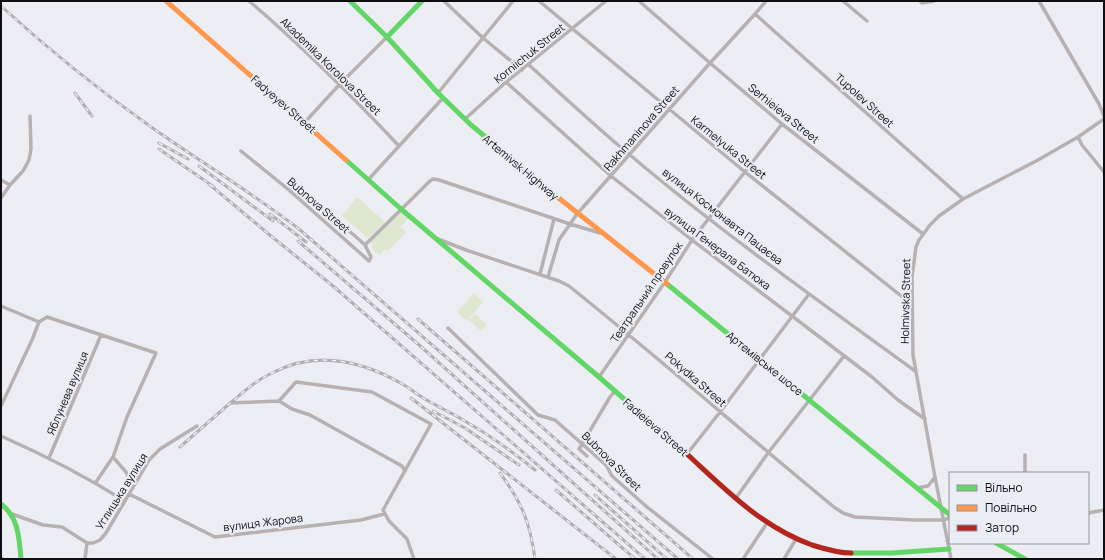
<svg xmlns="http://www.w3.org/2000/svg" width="1105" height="560" font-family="Manrope,sans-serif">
<rect width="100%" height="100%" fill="#edeef3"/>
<!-- green -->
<path fill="#dee7d0" d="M 357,197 L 385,222 L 368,238 L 342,216 Z
M 401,209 L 409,217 L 400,227 L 406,232 L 388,251 L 385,249 L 380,255 L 373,250 L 370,240 Z
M 474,293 L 483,302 L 467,321 L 457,312 Z
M 475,314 L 487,325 L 481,331 L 469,320 Z"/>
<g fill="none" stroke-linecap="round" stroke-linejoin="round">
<!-- street -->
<path stroke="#b7b1b2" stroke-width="3.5" d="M 249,1 C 302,46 351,95 399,146
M 444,1 L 483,38 L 522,70
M 539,1 L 745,172 L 900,295 L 912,303
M 639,1 L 710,63 L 782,124 L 923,234
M 843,1 L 867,21
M 920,1 L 922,3 L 934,1
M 1039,1 L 1099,104 L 1104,116
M 755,14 L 963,199
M 528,64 C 562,95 595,126 630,155 C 721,232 819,301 915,371
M 506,82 L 611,176 L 692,240 L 792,316 L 872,377 L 898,400 L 925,419
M 438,93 L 513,1
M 465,119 L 506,82 L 606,1
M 305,122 L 340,84 L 387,37
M 1078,137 L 1082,145 L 1104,172
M 241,151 L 289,190 L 369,261 L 371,257 L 365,245 L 430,181 L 433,179 L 439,180 L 570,224 L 600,233
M 1,180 L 10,185
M 368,180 L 443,98
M 1,198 L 10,185 L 23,171 L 29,160 L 31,149 L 30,116
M 336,219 L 365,245
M 438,239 L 466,250 L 559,281 L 569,286 C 659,358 745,434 834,507 L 843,513 L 855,517 L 914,520 L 943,520 L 950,518
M 540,274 L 554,219
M 548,277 L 559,240 L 577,214 L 710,63 L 755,14 L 766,1
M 1,306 L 39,322 L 47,317 L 156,353 L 127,417 L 113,457 L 96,482
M 448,328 L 538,415 L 555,420 L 606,465 L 612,476 L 647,507 L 713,559
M 599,377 L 665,282 L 692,240 L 782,124
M 279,401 L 292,409 L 310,415 L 402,466 L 405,471
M 230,403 L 279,401 L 296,382 L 372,392 L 431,424 L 383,510 L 389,521 L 407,539 L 414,559
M 1,406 L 32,340 L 39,322
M 1,436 C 44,455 85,476 125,501
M 687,454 L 720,412 L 809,294
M 1025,455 L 1025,473
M 587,456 L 579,449 L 610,397 L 615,391
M 113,457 L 126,472 L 133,488
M 49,458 L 101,335
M 916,488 L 928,486 L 935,477
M 129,494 L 215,537 L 361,520 L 384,514
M 736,498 L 768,453 L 844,356
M 1088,513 L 1104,510
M 12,514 L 43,525 L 62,527 L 87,543 L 93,543 L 100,540 L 106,533 L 149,460 L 160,449 L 197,426
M 1,558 L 3,559
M 85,559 L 87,543
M 743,559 L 767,523
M 784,559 L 796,539
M 951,559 L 935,477 L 913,355 L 912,277 L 916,247 L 919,240 L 930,225 L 939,216 L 963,199 L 1038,160 L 1078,137 L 1104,119"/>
<!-- fast -->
<path stroke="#63d668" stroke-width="5" d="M 350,1 L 387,37 L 438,93 L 470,124 L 560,199
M 387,37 L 422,1
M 346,160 L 401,209 L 599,377 L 688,455
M 667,284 L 950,515
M 1,504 C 19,518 19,538 21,559
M 996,543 L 1025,559
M 851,553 L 892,553 L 949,549"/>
<!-- slow -->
<path stroke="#ff974d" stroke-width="5" d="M 166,1 L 346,160
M 560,199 L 667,284"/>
<!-- jam -->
<path stroke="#b3261e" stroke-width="5" d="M 688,455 C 726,490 762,527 812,545 C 825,549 837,553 851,553"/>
<defs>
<path id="rail" d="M 1,6 C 47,48 96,88 147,124 C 197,160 250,191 299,229 L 678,559
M 75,93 L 92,116
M 159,143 L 188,159
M 159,149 L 214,187
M 199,166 L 273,221
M 209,184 L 271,236 L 333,286 L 645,559
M 270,214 L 306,242
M 298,241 L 418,344 L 658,559
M 418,319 L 693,559
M 411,398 L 616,559
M 433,411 L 465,428 L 519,465
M 180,447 C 196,433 212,419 228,405 C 242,393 256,380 274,372 C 318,350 363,361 404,385 C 414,391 423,399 434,404 C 444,410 454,414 463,420 C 488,434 513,452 535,470
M 500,473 C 522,503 530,522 535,559
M 556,490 L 635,559
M 595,495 L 667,559"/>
</defs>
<!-- rail casing -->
<use href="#rail" stroke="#b2aeb2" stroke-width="3"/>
<!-- rail -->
<use href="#rail" stroke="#ebedf5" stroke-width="1.5" stroke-dasharray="4.5" stroke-linecap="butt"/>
</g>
<g text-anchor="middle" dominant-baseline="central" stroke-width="4" stroke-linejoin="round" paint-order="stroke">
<!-- street labels -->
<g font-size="11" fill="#0e0e11" stroke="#ebedf5">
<text transform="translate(529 53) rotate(-39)">Korniichuk Street</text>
<text transform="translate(331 66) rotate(44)">Akademika Korolova Street</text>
<text transform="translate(865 100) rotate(42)">Tupolev Street</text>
<text transform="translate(284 104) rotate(41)">Fadyeyev Street</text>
<text transform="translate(784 113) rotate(39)">Serhieieva Street</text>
<text transform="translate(641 128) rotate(-49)">Rakhmaninova Street</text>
<text transform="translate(729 147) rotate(39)">Karmelyuka Street</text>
<text transform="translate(521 167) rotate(40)">Artemivsk Highway</text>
<text transform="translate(319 205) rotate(41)">Bubnova Street</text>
<text transform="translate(723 216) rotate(38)">вулиця Космонавта Пацаєва</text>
<text transform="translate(718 248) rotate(37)">вулиця Генерала Батюка</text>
<text transform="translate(646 292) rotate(-56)">Театральний провулок</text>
<text transform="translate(905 301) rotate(-89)">Holmivska Street</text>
<text transform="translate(765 363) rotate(39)">Артемівське шосе</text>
<text transform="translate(696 379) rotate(41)">Pokydka Street</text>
<text transform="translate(67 393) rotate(-67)">Яблунева вулиця</text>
<text transform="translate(656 427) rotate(41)">Fadieieva Street</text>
<text transform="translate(612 461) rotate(45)">Bubnova Street</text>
<text transform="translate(121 491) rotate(-58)">Углицька вулиця</text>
<text transform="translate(263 522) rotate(-7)">вулиця Жарова</text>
</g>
</g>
<!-- border -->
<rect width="1105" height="560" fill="none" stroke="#0e0e11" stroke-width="4"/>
<!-- legend -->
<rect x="949" y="472" width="140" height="72" fill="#ebedf5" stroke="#93949a"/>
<rect x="957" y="485" width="20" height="6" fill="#63d668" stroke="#93949a"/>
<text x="985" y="492" font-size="12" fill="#0e0e11">Вільно</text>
<rect x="957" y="505" width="20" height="6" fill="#ff974d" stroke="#93949a"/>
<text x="985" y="512" font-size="12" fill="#0e0e11">Повільно</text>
<rect x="957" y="525" width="20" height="6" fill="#b3261e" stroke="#93949a"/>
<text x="985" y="532" font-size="12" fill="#0e0e11">Затор</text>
</svg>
